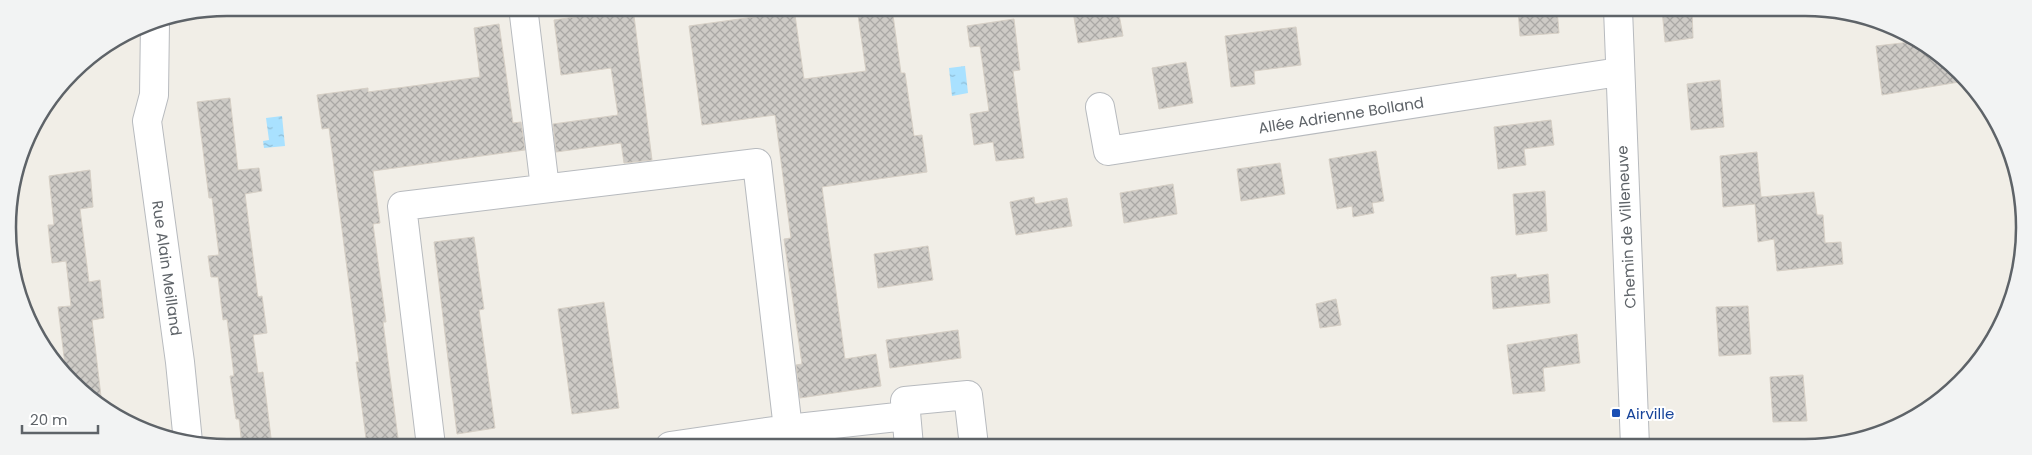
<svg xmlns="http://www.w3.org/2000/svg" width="2032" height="455" font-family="Poppins,sans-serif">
<defs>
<pattern id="water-ripples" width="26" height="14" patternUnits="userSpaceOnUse" patternTransform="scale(1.25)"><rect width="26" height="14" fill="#a9e1ff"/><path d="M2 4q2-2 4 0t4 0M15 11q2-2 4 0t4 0" fill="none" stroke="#8dbad2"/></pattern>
<pattern id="building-cross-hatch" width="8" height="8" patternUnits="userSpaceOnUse" patternTransform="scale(1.25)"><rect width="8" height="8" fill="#cecbc6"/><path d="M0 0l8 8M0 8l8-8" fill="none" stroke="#aaa8a5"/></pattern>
</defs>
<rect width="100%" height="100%" fill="#f1eee7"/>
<!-- water -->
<path fill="url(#water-ripples)" d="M 965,66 L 968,93 L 952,96 L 949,68 Z
M 282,116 L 285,146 L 264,148 L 263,141 L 269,140 L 266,118 Z"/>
<!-- building -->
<path fill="url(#building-cross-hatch)" stroke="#d6cfc5" d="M 601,8 L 633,8 L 652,160 L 624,163 L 621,143 L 556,152 L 553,124 L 618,115 L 611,68 L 561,75 L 554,20 L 602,13 Z
M 771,8 L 794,8 L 804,79 L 866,71 L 857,8 L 892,8 L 901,73 L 905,73 L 914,136 L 922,135 L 927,172 L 822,187 L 845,359 L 876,354 L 881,386 L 800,398 L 796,365 L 802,364 L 784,239 L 791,238 L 775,115 L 702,125 L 689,26 L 761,16 L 761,10 Z
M 1088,9 L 1118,9 L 1123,36 L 1078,43 L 1073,11 Z
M 1518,9 L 1557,9 L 1559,33 L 1520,36 Z
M 1662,9 L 1692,9 L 1693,38 L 1665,42 Z
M 1014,19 L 1020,70 L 1013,71 L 1024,158 L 996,161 L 993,142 L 974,145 L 970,114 L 989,111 L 980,46 L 970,47 L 967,26 Z
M 499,24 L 513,123 L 521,122 L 525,150 L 373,171 L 380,223 L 373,224 L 386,322 L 383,322 L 399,446 L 367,446 L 356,362 L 359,362 L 329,128 L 322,129 L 317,95 L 368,88 L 368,92 L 480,77 L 474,28 Z
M 1296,27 L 1301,65 L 1254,71 L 1255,84 L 1231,87 L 1225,36 Z
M 1919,41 L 1965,81 L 1882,95 L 1876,46 Z
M 1186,62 L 1193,103 L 1159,109 L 1152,68 Z
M 1720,80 L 1724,127 L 1691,130 L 1687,84 Z
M 230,98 L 238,170 L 259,168 L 262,191 L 245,194 L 258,297 L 262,296 L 267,333 L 253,335 L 258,373 L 263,372 L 272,446 L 242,446 L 239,419 L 236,419 L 230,376 L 234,376 L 227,319 L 223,320 L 218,277 L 211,277 L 208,256 L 219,255 L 212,198 L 209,198 L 197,102 Z
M 1551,120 L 1554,145 L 1524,149 L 1526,165 L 1498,169 L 1494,127 Z
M 1376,151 L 1384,201 L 1372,203 L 1374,213 L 1353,217 L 1352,206 L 1337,209 L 1329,159 Z
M 1757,152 L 1761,197 L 1814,192 L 1817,215 L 1823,215 L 1825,243 L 1841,242 L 1843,264 L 1777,271 L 1774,239 L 1758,242 L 1755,204 L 1723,207 L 1720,156 Z
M 1280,163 L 1285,194 L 1241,201 L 1237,169 Z
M 90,170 L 93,207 L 80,209 L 89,282 L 100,280 L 104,318 L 92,320 L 102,405 L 66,373 L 58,307 L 71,306 L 66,261 L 52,263 L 48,225 L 54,225 L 49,176 Z
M 1173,184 L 1177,214 L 1124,223 L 1120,193 Z
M 1545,191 L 1547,231 L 1516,235 L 1513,194 Z
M 1034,197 L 1035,204 L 1067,198 L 1072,226 L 1016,235 L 1010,202 Z
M 474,237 L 484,309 L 479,310 L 495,428 L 457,434 L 434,242 Z
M 928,246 L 933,280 L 878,288 L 874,254 Z
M 1516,274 L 1517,278 L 1548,274 L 1550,303 L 1493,309 L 1491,277 Z
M 1336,299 L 1341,325 L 1320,328 L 1316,304 Z
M 604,302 L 619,408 L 572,414 L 558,309 Z
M 1748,306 L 1751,354 L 1719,356 L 1716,307 Z
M 958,330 L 961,358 L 890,368 L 886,340 Z
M 1577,334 L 1580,363 L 1543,368 L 1545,391 L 1513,394 L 1507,345 Z
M 1803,375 L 1807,421 L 1773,422 L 1770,377 Z"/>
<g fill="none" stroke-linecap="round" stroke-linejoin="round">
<defs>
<path id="minor" d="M 1618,9 L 1635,446
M 524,15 L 545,188
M 155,22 L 154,95 L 147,121 L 180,362 L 188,442
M 1100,107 L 1108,151 L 1619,72
M 788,429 L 906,416
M 431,446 L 402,206 L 757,163 L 788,429 L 670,446
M 909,446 L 905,401 L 968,395 L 974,446"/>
</defs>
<!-- minor casing -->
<use href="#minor" stroke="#b7babe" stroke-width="30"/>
<!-- minor -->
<use href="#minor" stroke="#fff" stroke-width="28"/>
</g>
<!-- markers -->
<rect fill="#1a4fb4" stroke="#fff" stroke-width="2" x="1611" y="408" width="10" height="10" rx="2.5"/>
<g text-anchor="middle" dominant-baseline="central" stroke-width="4" stroke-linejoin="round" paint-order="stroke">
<!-- street labels -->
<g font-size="15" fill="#5e6368" stroke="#fff">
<text transform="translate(1341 115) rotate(-9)">Allée Adrienne Bolland</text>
<text transform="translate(1626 227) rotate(-93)">Chemin de Villeneuve</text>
<text transform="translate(167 268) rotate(82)">Rue Alain Meilland</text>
</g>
<!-- transit labels -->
<g font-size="15" fill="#164399" stroke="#fff" text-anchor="start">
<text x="1626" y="413">Airville</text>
</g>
</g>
<!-- crop -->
<path d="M0 0H2032V455H0ZM227 16H1805A211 211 0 0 1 2016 227V228A211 211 0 0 1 1805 439H227A211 211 0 0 1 16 228V227A211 211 0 0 1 227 16Z" fill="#f2f3f3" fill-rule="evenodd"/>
<path fill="none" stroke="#5e6368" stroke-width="2.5" d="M227 16H1805A211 211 0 0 1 2016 227V228A211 211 0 0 1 1805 439H227A211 211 0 0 1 16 228V227A211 211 0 0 1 227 16Z"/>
<!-- scale -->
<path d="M22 425v8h76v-8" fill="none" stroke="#5e6368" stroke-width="2.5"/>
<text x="30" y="425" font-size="15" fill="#5e6368" stroke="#ffffff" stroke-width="4" paint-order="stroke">20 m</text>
</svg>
